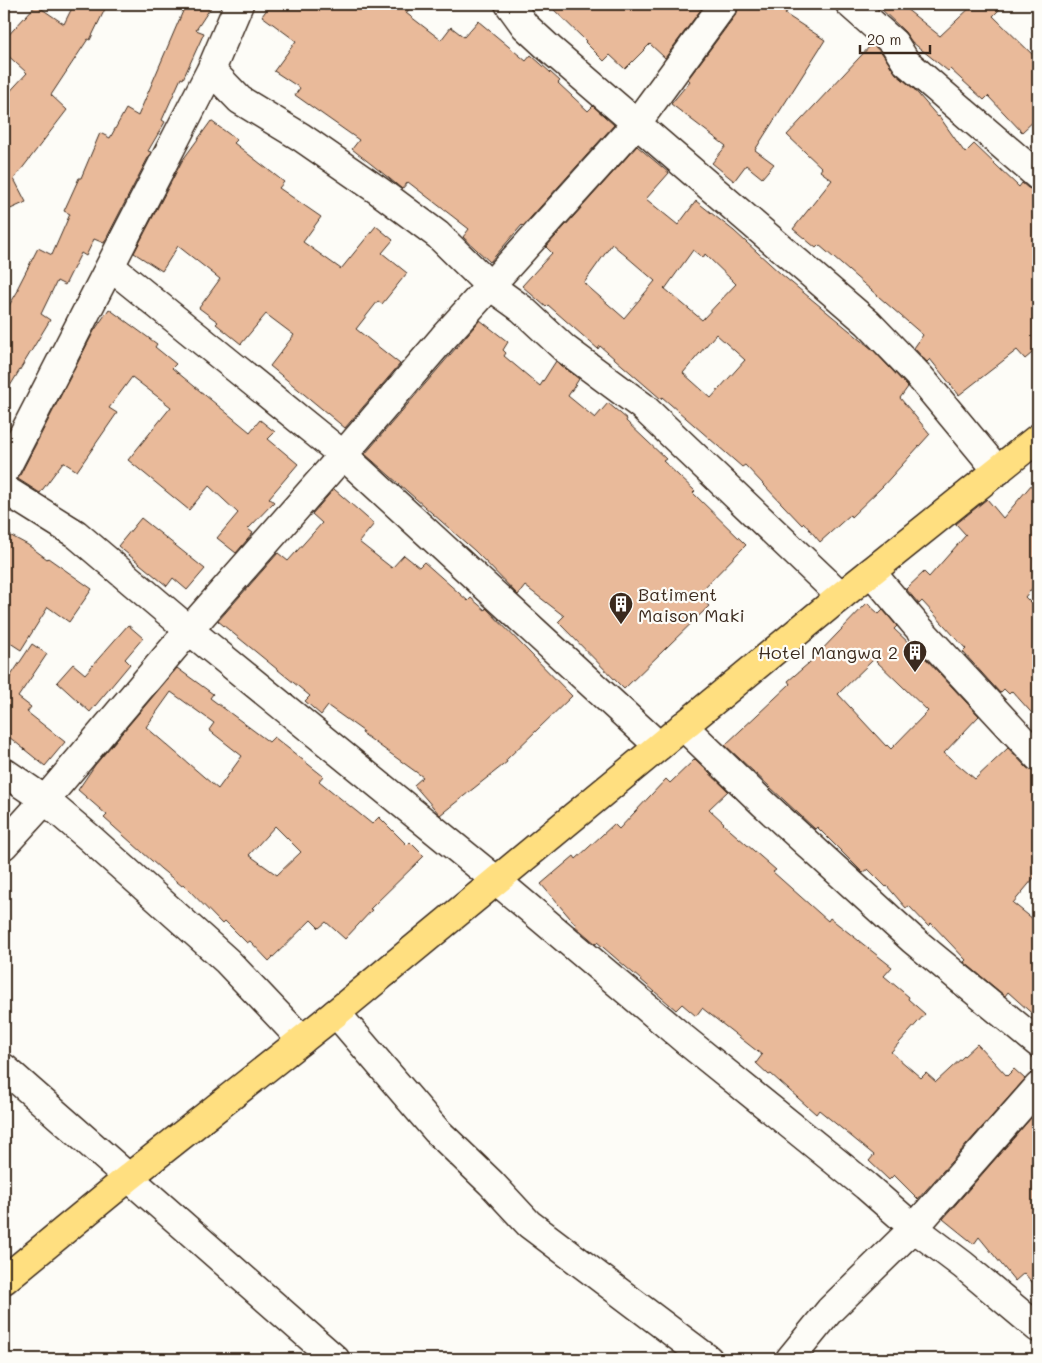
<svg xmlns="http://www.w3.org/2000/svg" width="1042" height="1363" font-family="Mali,sans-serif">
<rect width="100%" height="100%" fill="#fdfcf7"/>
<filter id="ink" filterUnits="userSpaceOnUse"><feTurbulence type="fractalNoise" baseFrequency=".02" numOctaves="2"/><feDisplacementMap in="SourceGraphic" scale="10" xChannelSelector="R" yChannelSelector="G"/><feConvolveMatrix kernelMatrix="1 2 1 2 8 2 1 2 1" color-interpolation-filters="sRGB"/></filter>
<g filter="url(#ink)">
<!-- building -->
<path fill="#e9ba9a" stroke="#3b2a1e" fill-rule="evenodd" d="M 74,4 L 95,4 L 105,9 L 90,40 L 88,39 L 51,95 L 67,110 L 14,179 L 26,202 L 4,212 L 4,98 L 27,73 L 4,52 L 4,40 L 36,5 L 64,24 Z
M 186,4 L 213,4 L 196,30 L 204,33 L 183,79 L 181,78 L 162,120 L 165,122 L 148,151 L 151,152 L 104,243 L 94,239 L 86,256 L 81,253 L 65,285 L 57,281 L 41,314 L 50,320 L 4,396 L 4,314 L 19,289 L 17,289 L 38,248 L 52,255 L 70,214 L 64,211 L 79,178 L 81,178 L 100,133 L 110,138 L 126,109 L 138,116 Z
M 271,4 L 413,4 L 406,13 L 441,40 L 451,27 L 464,37 L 478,21 L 526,61 L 531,55 L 560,81 L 558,83 L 588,111 L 593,106 L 614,125 L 523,226 L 522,225 L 490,262 L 463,237 L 469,229 L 408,182 L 402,189 L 390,179 L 352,149 L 359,140 L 295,95 L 300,88 L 274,71 L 296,41 L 262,16 Z
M 548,4 L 705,4 L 665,58 L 650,44 L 625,69 L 610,55 L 604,61 L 585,42 L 586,41 Z
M 739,4 L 793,4 L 785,14 L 825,40 L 755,150 L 774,164 L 762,178 L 746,165 L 734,181 L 712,163 L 726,146 L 671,104 L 690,81 L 688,79 L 737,13 Z
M 876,4 L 900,4 L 940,36 L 974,4 L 1005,4 L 993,16 L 1038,60 L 1038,117 L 1022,132 L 988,96 L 984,100 L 950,69 L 948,71 L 912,42 L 905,32 Z
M 872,44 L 882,53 L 896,74 L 913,88 L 938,117 L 939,116 L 965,153 L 974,144 L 1019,187 L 1022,183 L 1028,188 L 1038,191 L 1038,348 L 1025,359 L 1017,350 L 959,395 L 930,359 L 927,362 L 914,348 L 923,335 L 819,245 L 816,248 L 793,229 L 832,180 L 820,171 L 822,168 L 787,135 Z
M 211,121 L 237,140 L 234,143 L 284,182 L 279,188 L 321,217 L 303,242 L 341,269 L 376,226 L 393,240 L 382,253 L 407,273 L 382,304 L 378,301 L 356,329 L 400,364 L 345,428 L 270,366 L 294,335 L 266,314 L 241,344 L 216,324 L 218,322 L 199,308 L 220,279 L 178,246 L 162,271 L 134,253 L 182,161 Z
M 637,146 L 669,173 L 646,199 L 678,225 L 696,201 L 734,231 L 781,274 L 873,350 L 908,387 L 900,398 L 930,434 L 882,487 L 851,517 L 850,515 L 820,542 L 804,523 L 802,525 L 745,465 L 742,467 L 662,397 L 661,399 L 600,346 L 598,349 L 548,305 L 546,307 L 522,286 L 552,253 L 546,247 ZM 612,244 L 655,281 L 624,318 L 584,283 ZM 693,250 L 703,258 L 705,254 L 736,284 L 702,320 L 664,288 L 665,289 ZM 716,334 L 745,360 L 711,398 L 683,373 Z
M 109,309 L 157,344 L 155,347 L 176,364 L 172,368 L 250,432 L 260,420 L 275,432 L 268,439 L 298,464 L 269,498 L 274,502 L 248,529 L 253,533 L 236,553 L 217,538 L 238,513 L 209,486 L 189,510 L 128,460 L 171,407 L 132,377 L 109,408 L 117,413 L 77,471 L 63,462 L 40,493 L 18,479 L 94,331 Z
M 480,320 L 508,342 L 503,350 L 506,353 L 504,356 L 540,386 L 556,361 L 579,379 L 568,396 L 595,418 L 608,403 L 627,419 L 626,421 L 666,459 L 663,461 L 695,491 L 693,493 L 746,545 L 697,595 L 709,606 L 624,689 L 558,622 L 564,616 L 525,586 L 518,595 L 475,551 L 365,454 Z
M 1038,477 L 1038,581 L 1025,597 L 1038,610 L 1038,720 L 1012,691 L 1009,694 L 1004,689 L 1000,693 L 963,652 L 966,649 L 922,601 L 919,604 L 906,589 L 924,572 L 929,577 L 966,535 L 956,524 L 987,499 L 1003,518 Z
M 334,489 L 374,524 L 359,542 L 392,568 L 404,555 L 419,567 L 424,562 L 468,601 L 471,598 L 485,610 L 486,608 L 572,696 L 506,760 L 507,762 L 440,815 L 414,785 L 423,777 L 362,733 L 363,731 L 328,706 L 321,715 L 305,701 L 310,696 L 218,621 L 278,553 L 288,561 L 322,523 L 312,514 Z
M 141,518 L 205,569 L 187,590 L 173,578 L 167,586 L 118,546 Z
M 4,532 L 28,545 L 47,559 L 48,558 L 92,589 L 69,622 L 48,607 L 21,650 L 4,639 Z
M 867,603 L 879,614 L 883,610 L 897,626 L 894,629 L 927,660 L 979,716 L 944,753 L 975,779 L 1008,748 L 1027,768 L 1038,774 L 1038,873 L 1013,903 L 1038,923 L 1038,1019 L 1008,992 L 1005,996 L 964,962 L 966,960 L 931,923 L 928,926 L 909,906 L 906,908 L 887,886 L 886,887 L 868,869 L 863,873 L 817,827 L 815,829 L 725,745 L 790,684 L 788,681 L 809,663 ZM 874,659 L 928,711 L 891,749 L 887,745 L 886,746 L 838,694 Z
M 128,625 L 143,638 L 125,659 L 130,664 L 90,712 L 57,682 L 73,664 L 85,674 Z
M 32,644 L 47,654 L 18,697 L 31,707 L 27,712 L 65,742 L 45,766 L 4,733 L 4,686 Z
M 177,668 L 213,694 L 210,698 L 269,742 L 274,737 L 323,776 L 319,781 L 372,824 L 379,817 L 407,845 L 410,842 L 424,856 L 370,909 L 372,910 L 345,939 L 326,922 L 319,928 L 311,920 L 269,961 L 250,941 L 247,943 L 225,921 L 222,924 L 183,884 L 182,886 L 161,869 L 104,818 L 107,815 L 78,790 L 95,765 ZM 171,692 L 214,723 L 209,730 L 242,756 L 218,789 L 146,727 ZM 275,826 L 301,852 L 277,875 L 249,855 Z
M 695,759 L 728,791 L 709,809 L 724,823 L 723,824 L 776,870 L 773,872 L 828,921 L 830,918 L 892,967 L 884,976 L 909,997 L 908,999 L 925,1014 L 891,1052 L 921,1078 L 926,1073 L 936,1082 L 977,1044 L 1007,1076 L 1014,1069 L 1025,1079 L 918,1199 L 894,1175 L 889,1180 L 869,1161 L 874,1155 L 819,1110 L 816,1114 L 771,1074 L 769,1075 L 756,1063 L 762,1055 L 702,1008 L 696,1016 L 682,1004 L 676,1010 L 597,942 L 596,944 L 575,926 L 576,925 L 541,884 L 574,856 L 576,859 L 614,824 L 619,829 L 666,779 L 670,783 Z
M 1038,1110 L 1038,1289 L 1024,1273 L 1015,1281 L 979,1237 L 974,1244 L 943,1219 Z"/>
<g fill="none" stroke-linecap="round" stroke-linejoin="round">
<defs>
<path id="minor" d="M 509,4 L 525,26 L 550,49 L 868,323 L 920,377 L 998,471
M 850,4 L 894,43 L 906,62 L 1038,176
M 211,70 L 240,100 L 301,137 L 379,191 L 438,235 L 490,286 L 522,309 L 565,349 L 642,406 L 841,596
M 111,267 L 343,455 L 659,746
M 4,472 L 211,70 L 239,4
M 4,489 L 76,534 L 189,630 L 497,881 L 684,1039 L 866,1186 L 914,1228 L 963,1265 L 1038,1328
M 871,572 L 915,624 L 1038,757
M 683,726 L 764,804 L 913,940 L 1038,1043
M 4,772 L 45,800 L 91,839 L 227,961 L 302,1040
M 4,845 L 45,800 L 189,630 L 343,455 L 443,338 L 636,124 L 724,4
M 336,1013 L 436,1130 L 491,1183 L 529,1224 L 708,1359
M 4,1068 L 335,1359
M 790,1359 L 830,1310 L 914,1228 L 1038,1087"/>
<path id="trunk" d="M 4,1280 L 128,1178 L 336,1013 L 841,596 L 1038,438"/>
</defs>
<!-- minor casing -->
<use href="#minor" stroke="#3b2a1e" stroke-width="31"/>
<!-- trunk casing -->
<use href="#trunk" stroke="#3b2a1e" stroke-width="31"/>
<!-- minor -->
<use href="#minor" stroke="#fdfcf7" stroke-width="28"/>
<!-- trunk -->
<use href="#trunk" stroke="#ffdf80" stroke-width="28"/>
</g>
</g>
<!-- icons -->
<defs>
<symbol id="building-pin" viewBox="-11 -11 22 30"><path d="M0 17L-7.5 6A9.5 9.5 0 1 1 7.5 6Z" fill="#3b2a1e" stroke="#fdfcf7"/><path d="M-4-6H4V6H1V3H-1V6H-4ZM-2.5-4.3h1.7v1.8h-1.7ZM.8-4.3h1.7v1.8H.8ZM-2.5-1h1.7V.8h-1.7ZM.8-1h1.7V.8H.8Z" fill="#fff"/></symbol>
</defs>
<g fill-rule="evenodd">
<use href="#building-pin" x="607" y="590" width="28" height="38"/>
<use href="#building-pin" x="901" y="638" width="28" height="38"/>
</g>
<g text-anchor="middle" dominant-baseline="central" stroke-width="4.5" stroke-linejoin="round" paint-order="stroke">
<!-- poi labels -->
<g font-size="18" fill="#3b2a1e" stroke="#fdfcf7" text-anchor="start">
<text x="638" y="594">Batiment<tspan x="638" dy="21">Maison Maki</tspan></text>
<text x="898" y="652" text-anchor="end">Hotel Mangwa 2</text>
</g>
</g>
<!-- margin -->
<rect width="1042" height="1363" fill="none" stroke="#fdfcf7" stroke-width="20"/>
<rect x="10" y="10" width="1022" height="1343" fill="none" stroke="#3b2a1e" stroke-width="2" filter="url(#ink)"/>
<!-- scale -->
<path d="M860 45v8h70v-8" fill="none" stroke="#3b2a1e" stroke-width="2.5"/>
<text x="867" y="45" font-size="15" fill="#3b2a1e" stroke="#fdfcf7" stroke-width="4" paint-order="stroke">20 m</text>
</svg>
